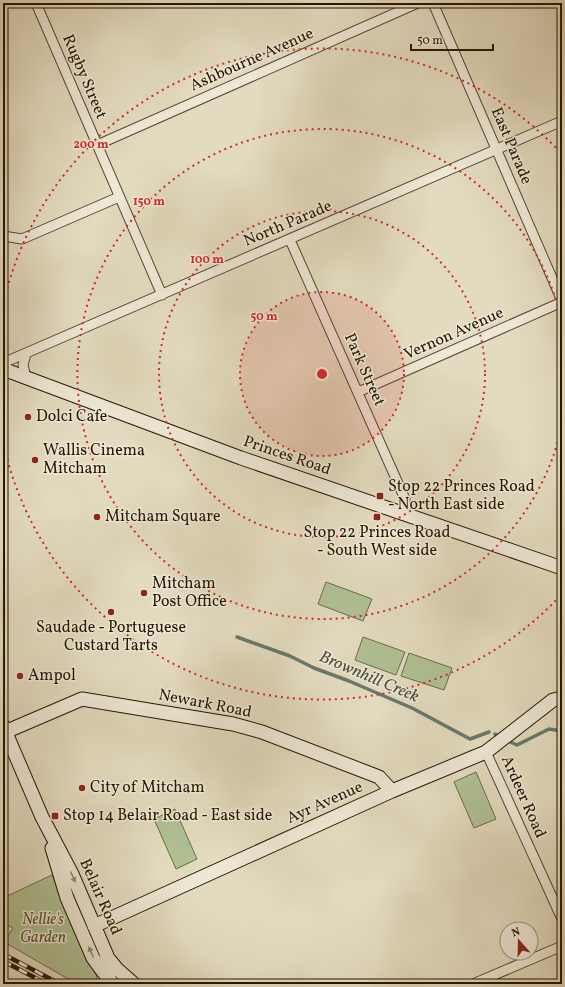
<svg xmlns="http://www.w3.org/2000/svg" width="565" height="987" font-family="Vollkorn,serif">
<rect width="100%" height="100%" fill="#e3dbbf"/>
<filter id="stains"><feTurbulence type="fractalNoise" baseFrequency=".005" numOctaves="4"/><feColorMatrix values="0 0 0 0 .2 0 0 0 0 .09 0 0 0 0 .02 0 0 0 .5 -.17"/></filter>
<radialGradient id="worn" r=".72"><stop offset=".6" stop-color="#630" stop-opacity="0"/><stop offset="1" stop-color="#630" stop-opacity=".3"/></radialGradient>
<!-- green -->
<path fill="#b0c194" stroke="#6a6b4a" d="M 326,582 L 372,599 L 363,621 L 318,604 Z
M 363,637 L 405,652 L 396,675 L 355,660 Z
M 409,653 L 452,668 L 444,690 L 401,676 Z
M 476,772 L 496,819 L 474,828 L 454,782 Z
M 175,809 L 197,859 L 176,869 L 154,819 Z
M 52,875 L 96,974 L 98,984 L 77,984 L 4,942 L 13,928 L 3,923 L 3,898 Z"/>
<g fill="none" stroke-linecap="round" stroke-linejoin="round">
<!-- stream -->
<path stroke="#68796c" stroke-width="3.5" d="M 237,637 L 290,656 L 314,668 L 349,681 L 412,708 L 470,739 L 489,732
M 495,734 L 501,737
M 506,740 L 517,745 L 549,729 L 562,731"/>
<defs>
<path id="street" d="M 36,3 L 162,295
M 433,3 L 562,301
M 97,145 L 418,3
M 3,236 L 22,239 L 119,197
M 290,240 L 405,499 L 405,514
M 3,363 L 562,121
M 26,378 L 23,365 L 26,354
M 358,392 L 562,302
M 486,752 L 562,919
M 473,984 L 562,946"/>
<path id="secondary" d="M 3,369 L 241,458 L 562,568
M 3,726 L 42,817 L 72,874 L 108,958 L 117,969 L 134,984
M 5,732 L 82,699 L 233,724 L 262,732 L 379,777 L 392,791
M 52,848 L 67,898 L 93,958 L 101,969 L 113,984
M 94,926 L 392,791 L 486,752 L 553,700 L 562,698"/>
</defs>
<!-- street casing -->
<use href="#street" stroke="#544630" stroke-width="11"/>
<!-- secondary casing -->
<use href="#secondary" stroke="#251500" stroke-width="15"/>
<!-- street -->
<use href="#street" stroke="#ede8d5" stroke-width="9"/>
<!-- secondary -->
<use href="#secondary" stroke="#ede8d5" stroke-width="13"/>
<defs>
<path id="rail" d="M 3,954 L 60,984
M 3,961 L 47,984
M 3,980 L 10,984"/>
</defs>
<!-- rail casing -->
<use href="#rail" stroke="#251500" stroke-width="4.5"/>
<!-- rail -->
<use href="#rail" stroke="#ede8d5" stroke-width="3" stroke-dasharray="9" stroke-linecap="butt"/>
</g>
<!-- one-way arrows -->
<defs><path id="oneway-solid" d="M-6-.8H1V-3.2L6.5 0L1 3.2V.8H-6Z"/></defs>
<g fill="#938975">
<use href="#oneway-solid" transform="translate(73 877) rotate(66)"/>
<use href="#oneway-solid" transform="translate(91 952) rotate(-114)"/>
</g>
<!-- distance rings -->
<circle cx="322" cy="374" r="82" fill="#d62828" fill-opacity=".12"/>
<g fill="none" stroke="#d62828" stroke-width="2" stroke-dasharray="2 4">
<circle cx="322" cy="374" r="82"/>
<circle cx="322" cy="374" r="163"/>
<path d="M562 425A245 245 0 1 1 562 323"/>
<path d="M560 596A326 326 0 0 1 3 442M3 306A326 326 0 0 1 560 152"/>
</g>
<!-- markers -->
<g fill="#8f2418" stroke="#ede8d5" stroke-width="1.5">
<circle cx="28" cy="417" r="4"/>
<circle cx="35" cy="460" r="4"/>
<rect x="376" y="492" width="8" height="8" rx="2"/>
<circle cx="97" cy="517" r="4"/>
<rect x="373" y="513" width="8" height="8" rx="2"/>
<circle cx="144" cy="593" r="4"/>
<circle cx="111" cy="612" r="4"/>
<circle cx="20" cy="676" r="4"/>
<circle cx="82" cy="788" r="4"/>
<rect x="51" y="812" width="8" height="8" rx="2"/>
</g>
<g text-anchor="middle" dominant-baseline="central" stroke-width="3" stroke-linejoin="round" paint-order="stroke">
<!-- street labels -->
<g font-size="16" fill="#251500" stroke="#ede8d5">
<text transform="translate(252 60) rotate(-24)">Ashbourne Avenue</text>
<text transform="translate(84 77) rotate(67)">Rugby Street</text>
<text transform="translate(511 146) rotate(67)">East Parade</text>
<text transform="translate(288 224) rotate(-23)">North Parade</text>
<text transform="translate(454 334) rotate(-24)">Vernon Avenue</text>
<text transform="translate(364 370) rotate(66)">Park Street</text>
<text transform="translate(287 456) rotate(19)">Princes Road</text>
<text transform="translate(205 704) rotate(11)">Newark Road</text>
<text transform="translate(523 797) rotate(66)">Ardeer Road</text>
<text transform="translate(325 803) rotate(-24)">Ayr Avenue</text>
<text transform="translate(100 897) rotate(66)">Belair Road</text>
</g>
<!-- poi labels -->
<g font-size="16" fill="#251500" stroke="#ede8d5" text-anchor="start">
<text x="36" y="417">Dolci Cafe</text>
<text x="43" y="451">Wallis Cinema<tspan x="43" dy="18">Mitcham</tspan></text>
<text x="388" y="487">Stop 22 Princes Road<tspan x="388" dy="18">- North East side</tspan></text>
<text x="105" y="517">Mitcham Square</text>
<text x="377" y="533" text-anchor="middle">Stop 22 Princes Road<tspan x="377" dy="18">- South West side</tspan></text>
<text x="152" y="584">Mitcham<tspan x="152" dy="18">Post Office</tspan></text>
<text x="111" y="628" text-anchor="middle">Saudade - Portuguese<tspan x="111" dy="18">Custard Tarts</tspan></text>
<text x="28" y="676">Ampol</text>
<text x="90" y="788">City of Mitcham</text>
<text x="63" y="816">Stop 14 Belair Road - East side</text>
</g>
<!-- park labels -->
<g font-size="16" font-style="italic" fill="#565134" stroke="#ede8d5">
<text x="43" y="920">Nellie's<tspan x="43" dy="18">Garden</tspan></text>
</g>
<!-- water labels -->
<g font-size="17" font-style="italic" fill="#4c4f3f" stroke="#ede8d5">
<text transform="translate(369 677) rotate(23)">Brownhill Creek</text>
</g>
</g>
<circle cx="322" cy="374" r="6" fill="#d62828" stroke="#ede8d5" stroke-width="2"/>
<g font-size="12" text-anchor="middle" font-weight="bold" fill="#d62828" stroke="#ede8d5" stroke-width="3" stroke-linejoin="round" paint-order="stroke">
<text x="91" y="148">200 m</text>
<text x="149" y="205">150 m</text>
<text x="207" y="263">100 m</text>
<text x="264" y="320">50 m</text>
</g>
<!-- margin -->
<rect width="565" height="987" fill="none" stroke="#e3dbbf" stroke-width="16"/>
<rect x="4" y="4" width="557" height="979" fill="none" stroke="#251500" stroke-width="2"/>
<rect x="8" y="8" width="549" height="971" fill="none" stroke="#251500"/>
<!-- north arrow -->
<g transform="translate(519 941) rotate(340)"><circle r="19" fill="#ede8d5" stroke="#9d9480"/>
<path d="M0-3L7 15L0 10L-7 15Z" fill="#8f2418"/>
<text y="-6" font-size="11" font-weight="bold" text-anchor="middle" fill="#251500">N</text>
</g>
<!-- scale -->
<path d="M411 44v6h82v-6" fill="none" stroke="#251500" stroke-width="2"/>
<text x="417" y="44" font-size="12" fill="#251500" stroke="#ede8d5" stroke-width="3" paint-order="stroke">50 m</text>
<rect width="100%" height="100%" filter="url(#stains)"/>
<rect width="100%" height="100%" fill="url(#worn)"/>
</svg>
